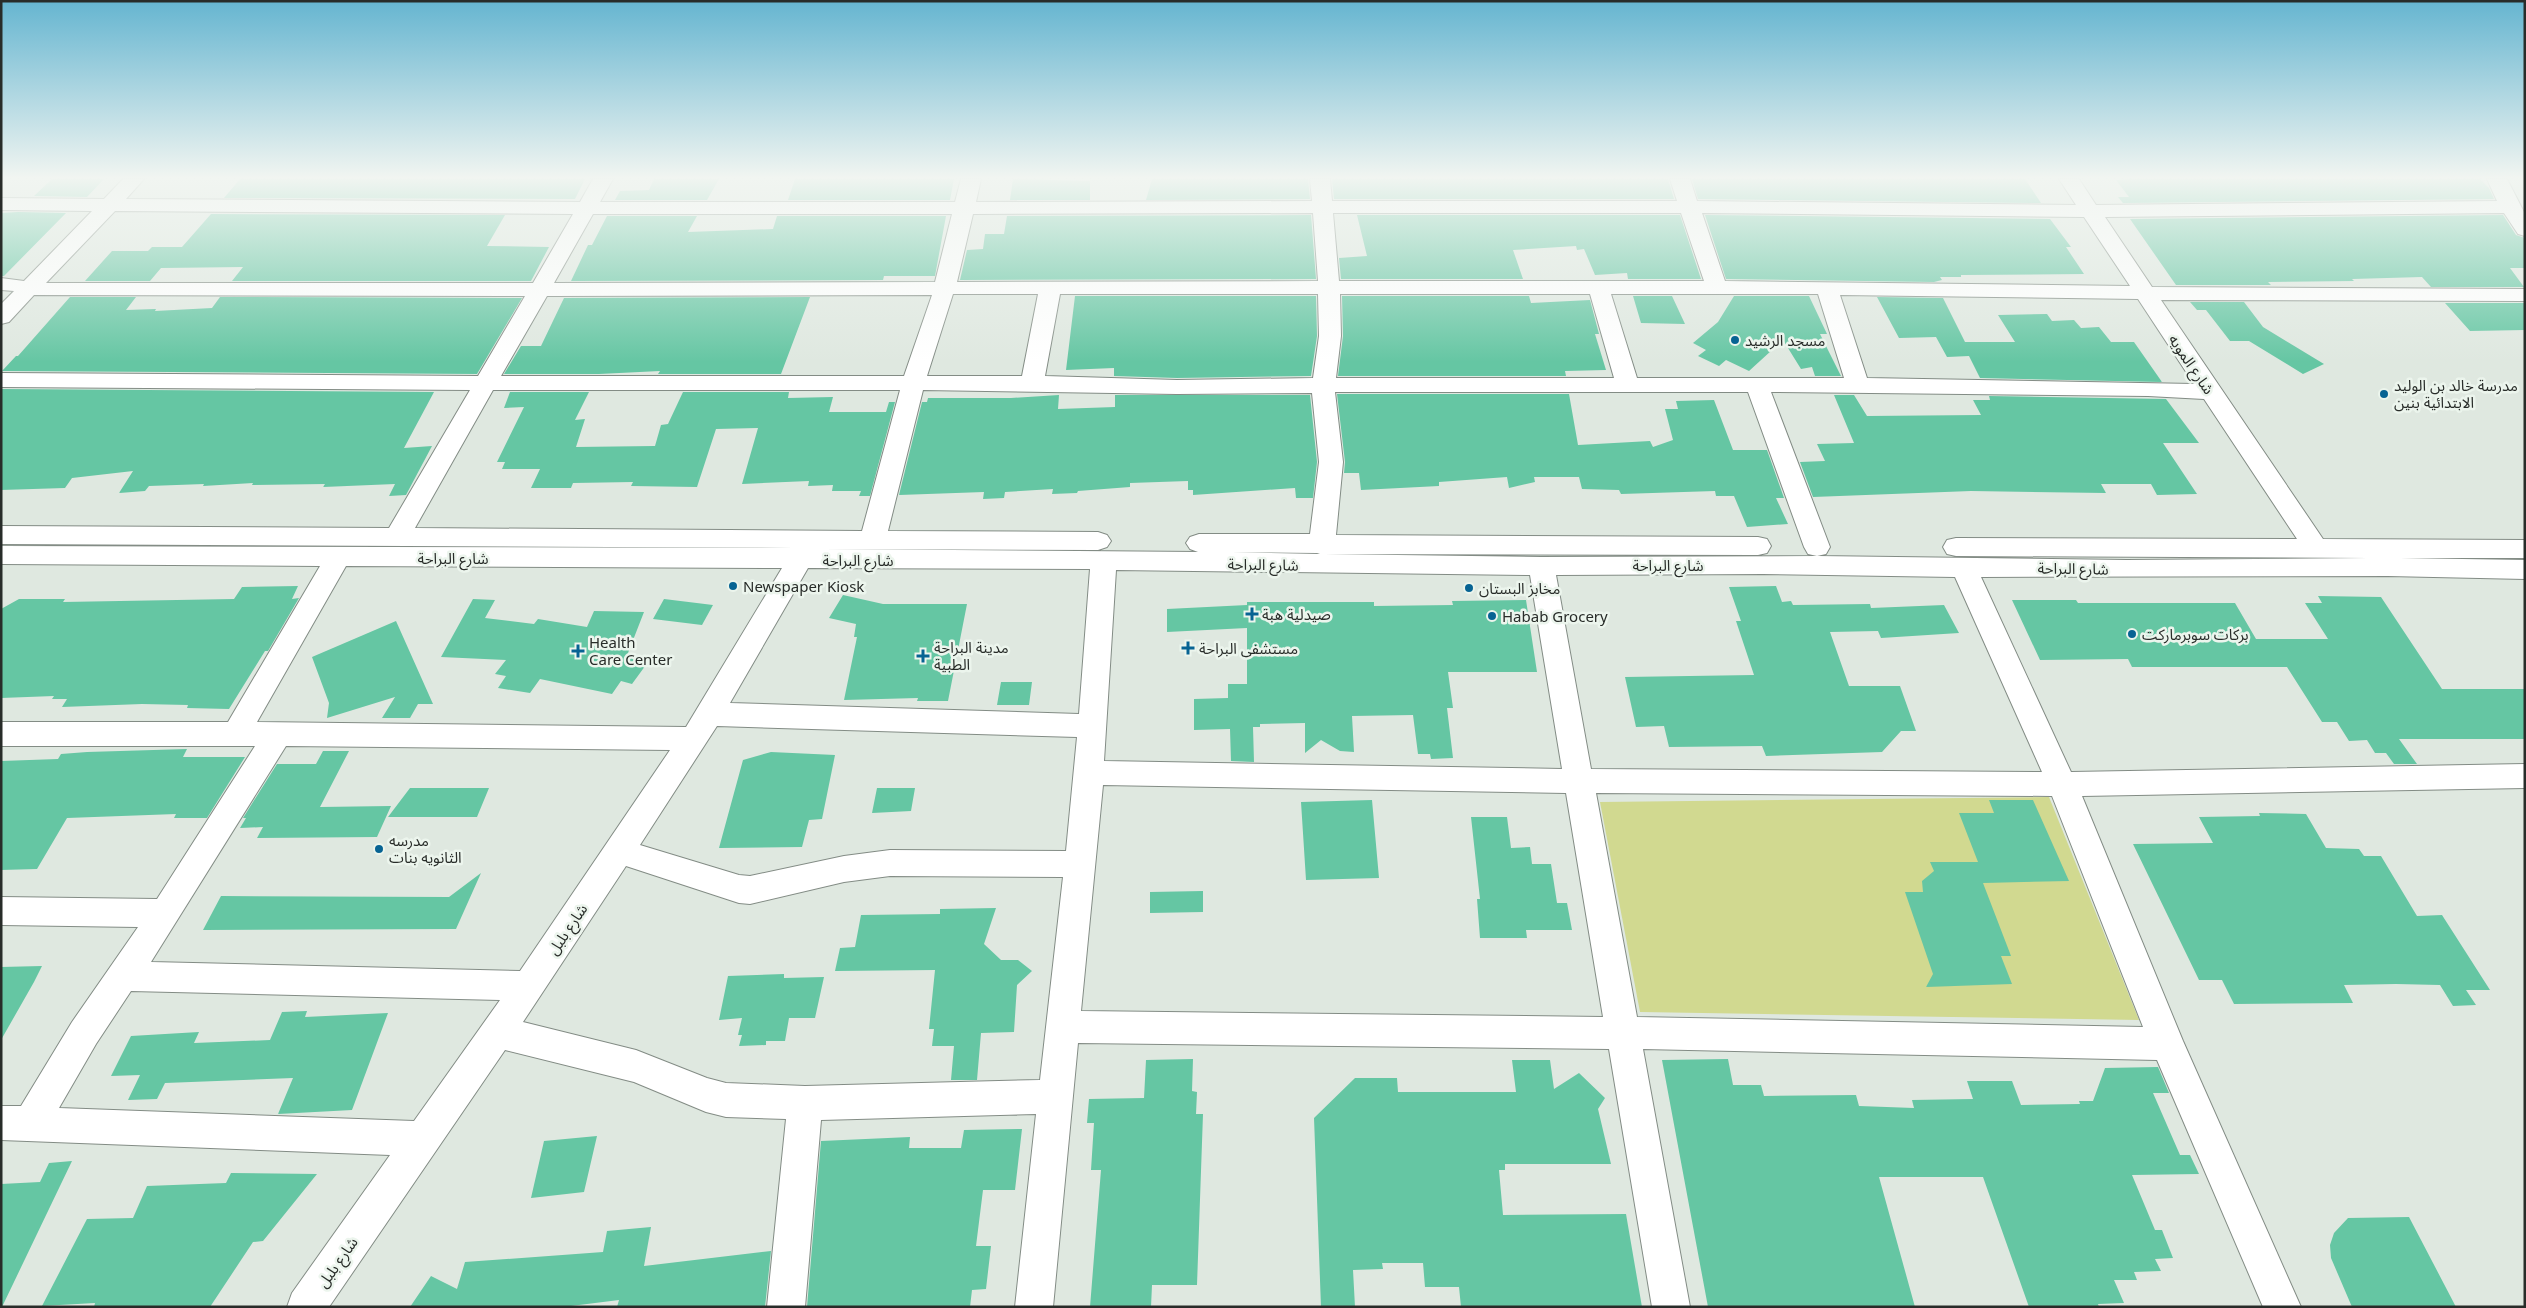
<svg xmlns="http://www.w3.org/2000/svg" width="2526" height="1308" font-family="'Noto Sans','Noto Sans Arabic',sans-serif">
<rect width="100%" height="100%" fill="#dfe8e0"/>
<!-- green -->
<path fill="#d1d990" d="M 2049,797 L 2139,1020 L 1640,1012 L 1600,802 Z"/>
<!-- building -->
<path fill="#65c6a3" d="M 52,179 L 104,179 L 87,197 L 34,196 Z
M 240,179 L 585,179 L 575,199 L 224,198 Z
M 654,179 L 719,179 L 707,200 L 615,200 L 620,191 L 649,190 Z
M 795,179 L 954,179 L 950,200 L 788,200 Z
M 1013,179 L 1090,181 L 1090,200 L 1010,200 Z
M 1152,179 L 1308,179 L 1310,199 L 1146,200 Z
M 1332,179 L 1668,179 L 1674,199 L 1334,199 Z
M 1692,179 L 2025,179 L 2041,203 L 1698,199 Z
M 2131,179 L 2480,179 L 2489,188 L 2494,199 L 2123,203 L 2118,197 L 2129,197 L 2116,180 Z
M 18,212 L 66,213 L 4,276 L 1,276 L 1,213 Z
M 211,214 L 505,215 L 487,246 L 549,247 L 531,281 L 232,281 L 243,267 L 161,268 L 150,281 L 85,281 L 112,251 L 148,251 L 152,247 L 182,247 Z
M 1311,215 L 1316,279 L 960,280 L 967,250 L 983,249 L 985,234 L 1004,234 L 1007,216 Z
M 1357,215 L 1680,215 L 1701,279 L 1628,279 L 1627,273 L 1595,275 L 1584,249 L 1577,250 L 1576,246 L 1513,250 L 1523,279 L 1341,279 L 1339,258 L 1367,256 Z
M 1705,215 L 2050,219 L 2071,247 L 2066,247 L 2084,274 L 1961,275 L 1961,277 L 1940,277 L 1942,280 L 1934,282 L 1726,279 Z
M 2503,215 L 2516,235 L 2525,238 L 2525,268 L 2510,268 L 2524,287 L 2431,287 L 2422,277 L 2352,279 L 2354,281 L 2268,282 L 2271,285 L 2176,285 L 2130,219 Z
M 607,216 L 697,216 L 688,232 L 773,229 L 777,216 L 946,216 L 935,276 L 884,276 L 883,280 L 571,281 L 588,245 L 592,245 Z
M 1075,296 L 1316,296 L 1317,336 L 1311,376 L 1177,378 L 1114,376 L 1114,368 L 1066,370 Z
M 1342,296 L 1529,296 L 1531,303 L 1590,300 L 1599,334 L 1595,334 L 1606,370 L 1565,371 L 1566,376 L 1338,376 L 1343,336 Z
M 1633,296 L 1672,296 L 1685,324 L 1641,323 Z
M 1734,296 L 1809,296 L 1827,334 L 1820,334 L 1841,376 L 1815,376 L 1812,367 L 1801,369 L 1783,340 L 1749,371 L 1726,360 L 1719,366 L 1698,356 L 1706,350 L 1693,343 L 1718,322 Z
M 70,297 L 136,297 L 126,310 L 156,309 L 155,311 L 212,308 L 220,297 L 522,298 L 477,374 L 2,371 L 16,356 L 18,356 Z
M 810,297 L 781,374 L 658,374 L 660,371 L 599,374 L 504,374 L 521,346 L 541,346 L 564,298 Z
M 1877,297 L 1943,298 L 1965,342 L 2015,342 L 1998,315 L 2047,314 L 2052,321 L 2074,320 L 2081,328 L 2099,327 L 2111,342 L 2134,342 L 2162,382 L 1980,378 L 1969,356 L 1947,357 L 1936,337 L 1899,338 Z
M 2190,302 L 2244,302 L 2263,327 L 2324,364 L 2303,374 L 2249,341 L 2230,341 L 2206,310 L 2197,310 Z
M 2445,303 L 2525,303 L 2525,330 L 2470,331 Z
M 1,389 L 434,392 L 404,448 L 432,446 L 406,495 L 389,496 L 395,484 L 323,487 L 325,484 L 252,485 L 253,483 L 203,486 L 204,484 L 149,486 L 145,491 L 119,493 L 133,471 L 72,478 L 65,488 L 1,490 Z
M 510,392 L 589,392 L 575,420 L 585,419 L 576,447 L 655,446 L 661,425 L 668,424 L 683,392 L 789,392 L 788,398 L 833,397 L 829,412 L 886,412 L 889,402 L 895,402 L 870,496 L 859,496 L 861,491 L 832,491 L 833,485 L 808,486 L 809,481 L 742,484 L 758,428 L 716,429 L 697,487 L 631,486 L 633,482 L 573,483 L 571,488 L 531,488 L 540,469 L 502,469 L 505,462 L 497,462 L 524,407 L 504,408 Z
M 1337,394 L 1569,394 L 1578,445 L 1650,441 L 1653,447 L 1673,440 L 1665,409 L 1678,409 L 1676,401 L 1714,400 L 1733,450 L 1767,450 L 1784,498 L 1776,498 L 1788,524 L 1747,527 L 1734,496 L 1716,496 L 1715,491 L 1621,494 L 1619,490 L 1582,489 L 1579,477 L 1534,477 L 1535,482 L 1509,488 L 1507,477 L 1439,482 L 1439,486 L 1361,490 L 1359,473 L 1344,473 L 1345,462 Z
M 1059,395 L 1058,409 L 1115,407 L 1115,395 L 1310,395 L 1317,462 L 1313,498 L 1296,498 L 1295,488 L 1193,495 L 1193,490 L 1188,490 L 1188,481 L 1130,483 L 1130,487 L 1078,491 L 1077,493 L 1052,494 L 1053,489 L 1005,492 L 1004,498 L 983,499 L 984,492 L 899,495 L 922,402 L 927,402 L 928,398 L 1011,398 Z
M 1834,395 L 1854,395 L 1867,416 L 1981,415 L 1973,400 L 1990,400 L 1989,396 L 2166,399 L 2199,443 L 2163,443 L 2197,494 L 2157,495 L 2151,484 L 2101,484 L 2106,493 L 1971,491 L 1813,497 L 1800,462 L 1825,461 L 1817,444 L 1854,443 Z
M 298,586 L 292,599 L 299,598 L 268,651 L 265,651 L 229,709 L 187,708 L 188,705 L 142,704 L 62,707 L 67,699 L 52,699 L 54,696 L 1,698 L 1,609 L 19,599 L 65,599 L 63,602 L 234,599 L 242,587 Z
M 1776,586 L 1782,602 L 1791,601 L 1793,605 L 1870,604 L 1871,608 L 1944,605 L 1959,633 L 1881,638 L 1878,631 L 1830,632 L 1849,686 L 1900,686 L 1916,731 L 1901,731 L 1882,752 L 1766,756 L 1762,746 L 1669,747 L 1664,726 L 1636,727 L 1625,677 L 1754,675 L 1736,621 L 1741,621 L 1729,587 Z
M 843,595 L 883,604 L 967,604 L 948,701 L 917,701 L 918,698 L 844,700 L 857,637 L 854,637 L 856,624 L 829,618 Z
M 2318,596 L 2381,597 L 2442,689 L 2525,689 L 2525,739 L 2399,739 L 2417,764 L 2394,764 L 2386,753 L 2375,753 L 2367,740 L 2349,741 L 2337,722 L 2322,722 L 2287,667 L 2132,667 L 2128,659 L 2040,660 L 2012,600 L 2076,600 L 2078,603 L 2235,603 L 2256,639 L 2328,639 L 2305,603 L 2322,603 Z
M 473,599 L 495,600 L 485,618 L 534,624 L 538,619 L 587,627 L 594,611 L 644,612 L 628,653 L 651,658 L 632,684 L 621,681 L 612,694 L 540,679 L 530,693 L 498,688 L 506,676 L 495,674 L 506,660 L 441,657 Z
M 664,599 L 713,605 L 702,625 L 653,619 Z
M 1526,600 L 1537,672 L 1448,672 L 1453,708 L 1447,708 L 1453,758 L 1431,759 L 1430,754 L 1418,754 L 1413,715 L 1352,716 L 1354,752 L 1340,751 L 1321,740 L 1305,753 L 1305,723 L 1260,724 L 1260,727 L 1253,727 L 1254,762 L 1231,761 L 1230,729 L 1194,730 L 1194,699 L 1228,698 L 1228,684 L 1247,684 L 1247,628 L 1167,632 L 1167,609 L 1247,605 L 1247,602 L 1374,602 L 1374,606 L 1453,605 L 1452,601 Z
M 396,621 L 433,704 L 418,704 L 410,718 L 382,718 L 395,697 L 327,718 L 329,703 L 312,657 Z
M 1001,682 L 1032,682 L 1029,705 L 997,705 Z
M 187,749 L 183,757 L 245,757 L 207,818 L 174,818 L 176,814 L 67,818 L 37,869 L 1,870 L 1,761 L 58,759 L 61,754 L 87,752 Z
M 323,751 L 349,751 L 320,807 L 391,806 L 377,837 L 257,838 L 263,827 L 240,828 L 246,818 L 243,818 L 277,764 L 316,764 Z
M 771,752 L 835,755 L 822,819 L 809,820 L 802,847 L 719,848 L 743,760 Z
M 410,788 L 489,788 L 477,817 L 388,817 Z
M 877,788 L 915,788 L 911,811 L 872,813 Z
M 1372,800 L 1379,878 L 1306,880 L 1301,802 Z
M 1989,800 L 2033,800 L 2069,881 L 1983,883 L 2011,956 L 2001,956 L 2012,984 L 1926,987 L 1933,974 L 1905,892 L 1923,892 L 1922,881 L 1934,871 L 1930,862 L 1978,862 L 1959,813 L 1994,813 Z
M 2259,813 L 2306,814 L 2326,848 L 2359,849 L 2364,856 L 2381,856 L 2417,916 L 2442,915 L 2490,990 L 2466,990 L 2476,1005 L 2453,1006 L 2440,985 L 2396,984 L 2344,985 L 2353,1003 L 2234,1004 L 2222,980 L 2199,980 L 2133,844 L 2213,843 L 2199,817 L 2260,816 Z
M 1471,817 L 1507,817 L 1511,848 L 1530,847 L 1532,864 L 1551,864 L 1557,903 L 1567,903 L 1572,930 L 1526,930 L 1527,938 L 1480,938 L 1477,899 L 1480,899 Z
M 481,873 L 456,929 L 203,930 L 221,896 L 449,897 Z
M 1203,891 L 1203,912 L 1150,913 L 1150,892 Z
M 996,908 L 984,944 L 1001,960 L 1018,960 L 1032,971 L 1017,985 L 1014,1032 L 981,1033 L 977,1080 L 951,1080 L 954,1046 L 932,1046 L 934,1029 L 929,1029 L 935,970 L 835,971 L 840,948 L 855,947 L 861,915 L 940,914 L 940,909 Z
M 42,966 L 34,982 L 1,1040 L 1,967 Z
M 784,974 L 784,978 L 824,977 L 815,1018 L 789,1018 L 785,1041 L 766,1041 L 766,1045 L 739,1046 L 742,1035 L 738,1035 L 742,1018 L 719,1020 L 728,976 Z
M 307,1011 L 305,1017 L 388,1013 L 352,1110 L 278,1114 L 293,1078 L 165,1083 L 157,1099 L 128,1100 L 140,1075 L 111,1076 L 131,1036 L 199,1032 L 194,1043 L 270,1040 L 282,1012 Z
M 1193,1059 L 1192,1091 L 1197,1092 L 1196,1114 L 1203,1114 L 1197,1285 L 1152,1285 L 1151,1307 L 1090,1307 L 1101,1170 L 1091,1170 L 1094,1123 L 1087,1123 L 1089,1099 L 1144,1098 L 1146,1060 Z
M 1728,1059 L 1733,1085 L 1761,1085 L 1764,1096 L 1856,1095 L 1859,1106 L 1914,1108 L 1912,1100 L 1973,1099 L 1967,1081 L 2012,1081 L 2021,1105 L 2080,1104 L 2079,1101 L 2093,1101 L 2105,1068 L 2158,1067 L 2169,1093 L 2153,1093 L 2180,1155 L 2190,1155 L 2199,1174 L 2132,1175 L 2155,1230 L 2162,1230 L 2173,1258 L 2155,1259 L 2161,1271 L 2134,1272 L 2137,1280 L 2114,1280 L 2124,1303 L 2098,1304 L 2099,1307 L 2029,1307 L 1983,1177 L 1879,1177 L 1915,1307 L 1708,1307 L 1662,1060 Z
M 1512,1060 L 1550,1060 L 1554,1089 L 1579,1073 L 1605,1098 L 1598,1109 L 1611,1164 L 1505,1164 L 1505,1170 L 1499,1170 L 1503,1215 L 1626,1214 L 1642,1307 L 1461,1307 L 1459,1287 L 1425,1287 L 1423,1263 L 1382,1263 L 1383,1269 L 1353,1270 L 1355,1307 L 1321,1307 L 1314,1118 L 1355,1078 L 1397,1078 L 1398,1092 L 1516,1092 Z
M 1022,1129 L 1015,1190 L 983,1190 L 976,1246 L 991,1246 L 986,1289 L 972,1290 L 970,1307 L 807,1307 L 821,1141 L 910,1137 L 909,1148 L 961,1148 L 964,1130 Z
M 597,1136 L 584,1192 L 531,1198 L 544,1141 Z
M 72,1161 L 2,1307 L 1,1307 L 1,1184 L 40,1182 L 49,1163 Z
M 231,1173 L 317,1174 L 263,1241 L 253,1242 L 210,1307 L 94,1307 L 95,1303 L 42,1306 L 87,1219 L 133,1218 L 147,1186 L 226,1183 Z
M 2409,1217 L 2456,1307 L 2352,1307 L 2331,1258 L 2330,1245 L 2334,1233 L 2348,1218 Z
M 651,1227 L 644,1266 L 771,1251 L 765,1307 L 617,1307 L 619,1300 L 563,1307 L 410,1307 L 431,1276 L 457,1289 L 465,1262 L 603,1252 L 607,1231 Z"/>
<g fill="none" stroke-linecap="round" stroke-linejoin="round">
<defs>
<path id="minor" d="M 123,179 L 144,179 L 126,199 L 580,202 L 593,179 L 613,179 L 600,202 L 955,202 L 961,179 L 981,179 L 976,202 L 1312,201 L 1310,179 L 1330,179 L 1332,201 L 1677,201 L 1670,179 L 1690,179 L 1697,201 L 2076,205 L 2059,179 L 2079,179 L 2096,205 L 2497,201 L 2487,179 L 2507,179 L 2525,214 L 2525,236 L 2518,234 L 2504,213 L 2105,217 L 2152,287 L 2525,289 L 2525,301 L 2161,300 L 2323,539 L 2525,540 L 2525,558 L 2400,558 L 2525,560 L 2525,579 L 2388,576 L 1981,577 L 2071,772 L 2525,764 L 2525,788 L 2082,796 L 2183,1041 L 2301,1307 L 2263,1307 L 2157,1060 L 1643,1049 L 1690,1307 L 1652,1307 L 1609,1049 L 1078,1043 L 1053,1307 L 1015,1307 L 1036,1114 L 821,1120 L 805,1307 L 767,1307 L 786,1119 L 726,1117 L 706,1112 L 634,1082 L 505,1050 L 329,1307 L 287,1307 L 292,1293 L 390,1155 L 1,1140 L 1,1106 L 21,1106 L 72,1022 L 138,927 L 1,925 L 1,897 L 157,899 L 255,746 L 1,746 L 1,722 L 228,722 L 320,566 L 1,564 L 1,546 L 794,548 L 1,544 L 1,526 L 389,528 L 470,390 L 1,387 L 1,373 L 478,376 L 525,296 L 34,295 L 9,322 L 1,324 L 1,304 L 14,291 L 1,290 L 1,278 L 24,281 L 92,211 L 1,210 L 1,198 L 104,199 ZM 115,211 L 573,214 L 533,283 L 46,283 ZM 1313,213 L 1318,281 L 957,282 L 973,214 ZM 1333,213 L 1681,213 L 1704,281 L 1339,281 ZM 1702,213 L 2084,217 L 2130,286 L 1725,281 ZM 593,214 L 952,214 L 935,282 L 554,283 ZM 953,294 L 1038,294 L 1022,376 L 927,376 ZM 1060,294 L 1318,294 L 1319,336 L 1313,378 L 1177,380 L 1045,376 ZM 1340,294 L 1590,294 L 1614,378 L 1336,378 L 1341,336 ZM 1611,294 L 1818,294 L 1844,378 L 1637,378 ZM 932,295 L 904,376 L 501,376 L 547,296 ZM 1840,295 L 2138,299 L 2194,384 L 1867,378 ZM 493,390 L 900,390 L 862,531 L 415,528 ZM 923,390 L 1177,394 L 1312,393 L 1319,462 L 1310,534 L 1199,534 L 1190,537 L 1186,543 L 1190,549 L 1198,552 L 819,549 L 1098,550 L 1107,547 L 1111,541 L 1107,535 L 1098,532 L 888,531 ZM 1335,392 L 1748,392 L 1804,547 L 1808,554 L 1817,556 L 1541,557 L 1324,554 L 1758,555 L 1767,553 L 1771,546 L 1767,539 L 1758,537 L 1336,535 L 1343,462 ZM 1771,392 L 2148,396 L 2204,399 L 2297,539 L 1956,538 L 1947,540 L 1943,547 L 1947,554 L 1956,556 L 2369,558 L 2127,560 L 1817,556 L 1826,554 L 1830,547 ZM 1231,552 L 1317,553 L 1320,554 ZM 346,566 L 782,568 L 686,727 L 257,722 ZM 808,568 L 1090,569 L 1079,714 L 730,703 ZM 1116,570 L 1530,575 L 1562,769 L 1104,761 ZM 1763,574 L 1955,577 L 2042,772 L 1591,769 L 1556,575 ZM 717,726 L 1077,737 L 1066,851 L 890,850 L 844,856 L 750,876 L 739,875 L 640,845 ZM 286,746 L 670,750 L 520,971 L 151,962 ZM 1103,785 L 1566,793 L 1603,1017 L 1081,1011 ZM 1596,793 L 2052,796 L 2143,1027 L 1637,1017 ZM 626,866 L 739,903 L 750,904 L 844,882 L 890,876 L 1063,877 L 1040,1080 L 805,1086 L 726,1083 L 707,1078 L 636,1050 L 523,1022 ZM 131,991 L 500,1000 L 414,1121 L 59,1108 L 96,1044 Z"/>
</defs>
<!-- minor casing -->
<use href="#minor" stroke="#838c85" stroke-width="2"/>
<!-- minor -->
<use href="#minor" fill="#fff" fill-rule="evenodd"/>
</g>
<!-- sky -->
<linearGradient id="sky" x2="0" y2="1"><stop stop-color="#65b5d0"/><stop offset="0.49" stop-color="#f1f5f1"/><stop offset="1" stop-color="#f1f5f1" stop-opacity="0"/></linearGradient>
<rect width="2526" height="362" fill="url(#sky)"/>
<!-- markers -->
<g fill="#076393" stroke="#ecf5ed" stroke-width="2">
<circle cx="1735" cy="340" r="5"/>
<circle cx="2384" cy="394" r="5"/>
<circle cx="733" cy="586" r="5"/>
<circle cx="1469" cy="588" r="5"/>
<path d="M1249.5 606.5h5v5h5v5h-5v5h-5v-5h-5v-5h5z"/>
<circle cx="1492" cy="616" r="5"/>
<circle cx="2132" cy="634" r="5"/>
<path d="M1185.5 640.5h5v5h5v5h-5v5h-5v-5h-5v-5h5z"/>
<path d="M575.5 643.5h5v5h5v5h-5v5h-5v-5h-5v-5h5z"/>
<path d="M920.5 648.5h5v5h5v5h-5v5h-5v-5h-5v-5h5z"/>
<circle cx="379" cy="849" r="5"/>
</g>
<g text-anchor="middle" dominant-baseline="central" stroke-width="5" stroke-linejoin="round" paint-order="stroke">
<!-- poi labels -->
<g font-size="15" fill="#282c29" stroke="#ecf5ed" text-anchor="start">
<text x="1745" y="340">مسجد الرشيد</text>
<text x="2394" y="385">مدرسة خالد بن الوليد<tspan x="2394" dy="17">الابتدائية بنين</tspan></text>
<text x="743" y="586">Newspaper Kiosk</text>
<text x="1479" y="588">مخابز البستان</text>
<text x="1262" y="614">صيدلية هبة</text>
<text x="1502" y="616">Habab Grocery</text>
<text x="2142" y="634">بركات سوبرماركت</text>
<text x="589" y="642">Health<tspan x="589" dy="17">Care Center</tspan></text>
<text x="934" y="647">مدينة البراحة<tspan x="934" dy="17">الطبية</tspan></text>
<text x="1199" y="648">مستشفى البراحة</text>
<text x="389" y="840">مدرسه<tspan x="389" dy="17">الثانويه بنات</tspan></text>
</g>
<!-- street labels -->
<g font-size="15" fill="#282c29" stroke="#ecf5ed">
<text transform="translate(2192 364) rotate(56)">شارع المويه</text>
<text x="453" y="558">شارع البراحة</text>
<text x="858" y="560">شارع البراحة</text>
<text transform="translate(1263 564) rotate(1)">شارع البراحة</text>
<text x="1668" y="565">شارع البراحة</text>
<text transform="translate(2073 568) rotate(1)">شارع البراحة</text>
<text transform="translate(567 929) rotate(-56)">شارع بلبل</text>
<text transform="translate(337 1262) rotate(-55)">شارع بلبل</text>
</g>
</g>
<!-- border -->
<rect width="2526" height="1308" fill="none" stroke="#282c29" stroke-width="5"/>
</svg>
